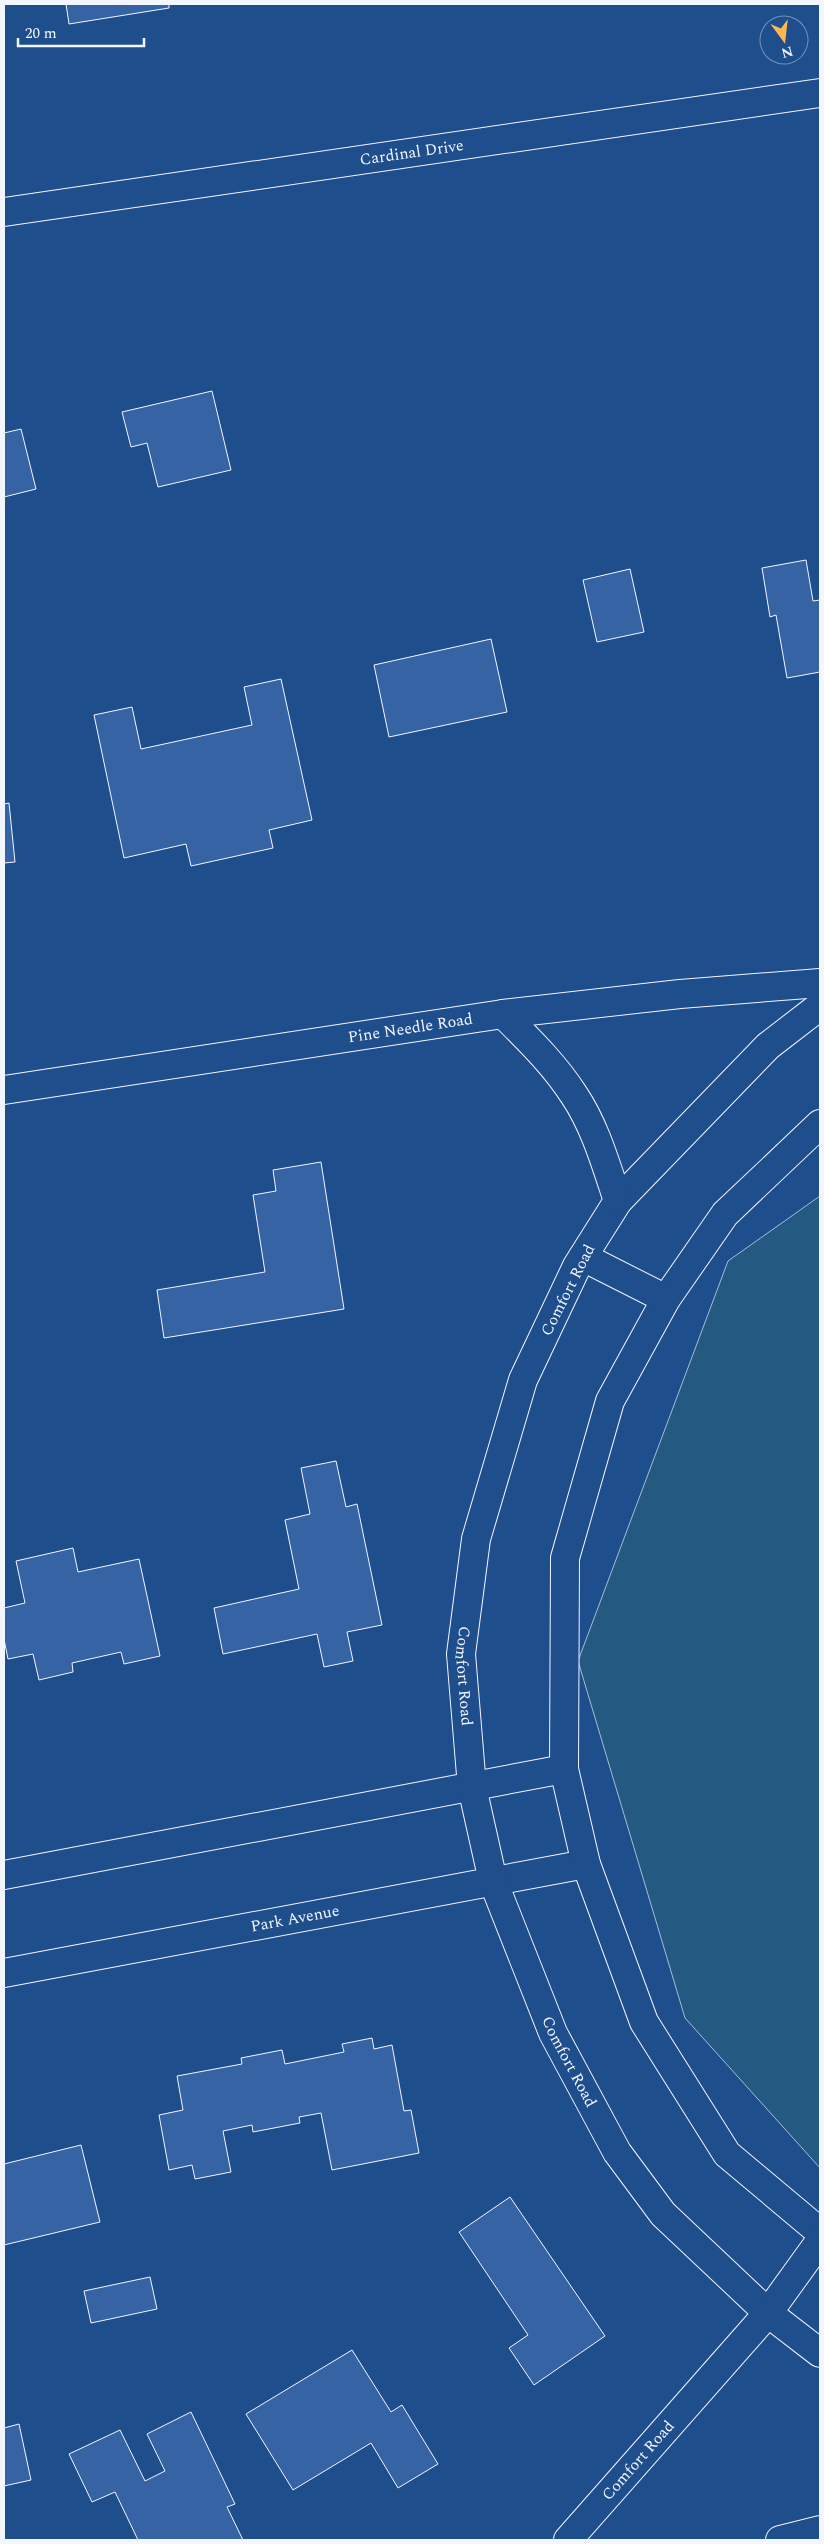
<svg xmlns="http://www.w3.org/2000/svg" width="824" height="2544" font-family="Spectral,serif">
<rect width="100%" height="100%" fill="#1f4e8c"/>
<!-- green -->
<path fill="#245a82" stroke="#a8bbd7" d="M 820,1196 L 820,2168 L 685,2018 L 578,1661 L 728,1261 Z"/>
<!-- building -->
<path fill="#3563a3" stroke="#f2f6ff" d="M 66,4 L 169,4 L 169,8 L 69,24 Z
M 212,391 L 231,470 L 158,487 L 147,443 L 131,447 L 122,412 Z
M 21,429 L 36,489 L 4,497 L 4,433 Z
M 806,560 L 813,601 L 820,600 L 820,672 L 787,678 L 776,615 L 770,617 L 762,568 Z
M 630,569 L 644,632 L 597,642 L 583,580 Z
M 491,639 L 507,712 L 389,737 L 374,665 Z
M 281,679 L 312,820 L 269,830 L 273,848 L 191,866 L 186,844 L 124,858 L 94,715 L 132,707 L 141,749 L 252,725 L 244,687 Z
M 9,803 L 15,862 L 4,863 L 4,804 Z
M 321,1162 L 344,1309 L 164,1338 L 157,1290 L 265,1272 L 253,1195 L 276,1191 L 273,1170 Z
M 336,1461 L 346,1507 L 357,1504 L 382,1625 L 347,1632 L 353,1661 L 324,1667 L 317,1634 L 223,1654 L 214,1608 L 299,1589 L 285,1520 L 310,1514 L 301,1468 Z
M 73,1548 L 78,1572 L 139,1559 L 160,1656 L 124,1664 L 121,1652 L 72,1663 L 73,1672 L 39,1680 L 33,1654 L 8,1659 L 4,1639 L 4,1608 L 25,1603 L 16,1561 Z
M 372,2038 L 374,2049 L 392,2045 L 404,2111 L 411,2110 L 419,2153 L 332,2170 L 321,2113 L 299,2117 L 300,2123 L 253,2132 L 252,2125 L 223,2131 L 231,2172 L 195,2179 L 192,2165 L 169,2170 L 159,2115 L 183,2110 L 177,2076 L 242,2064 L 241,2058 L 282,2050 L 285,2064 L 344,2052 L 342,2044 Z
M 81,2145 L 100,2222 L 4,2245 L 4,2164 Z
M 510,2197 L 605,2336 L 534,2385 L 509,2348 L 528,2335 L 459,2232 Z
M 150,2277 L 157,2309 L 91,2323 L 84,2291 Z
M 352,2350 L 391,2412 L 402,2405 L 438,2464 L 398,2488 L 371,2443 L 293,2490 L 246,2414 Z
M 191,2412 L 235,2504 L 227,2507 L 243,2540 L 138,2540 L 115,2492 L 92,2502 L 69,2454 L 120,2430 L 145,2481 L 165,2471 L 147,2434 Z
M 19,2424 L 31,2480 L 4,2486 L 4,2428 Z"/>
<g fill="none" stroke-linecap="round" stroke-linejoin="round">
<defs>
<g id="minor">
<path id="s1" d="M 4,212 L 820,93"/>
<path d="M 4,1875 L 564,1769"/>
<path id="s2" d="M 4,1973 L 586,1864"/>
</g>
<g id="tertiary">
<path id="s3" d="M 820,1006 L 768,1046 L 618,1201 L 577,1266 L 523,1380 L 476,1539 L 461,1654 L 472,1787 L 493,1881 L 553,2033 L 617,2152 L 663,2214 L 768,2313 L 820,2353"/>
<path d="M 503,1014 C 529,1040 554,1064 574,1095 C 595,1126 606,1165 618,1201"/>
<path id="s4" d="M 4,1090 L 503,1014 L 680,994 L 820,983"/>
<path d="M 820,1124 L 725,1214 L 666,1299 L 610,1401 L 565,1558 L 564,1769 L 586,1864 L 644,2022 L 727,2154 L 820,2232"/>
<path d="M 583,1257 L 666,1299"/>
<path id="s5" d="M 568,2540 L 768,2313 L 820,2241"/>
<path d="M 780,2540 L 820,2530"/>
</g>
</defs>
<!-- minor casing -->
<use href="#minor" stroke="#f2f6ff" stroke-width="30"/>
<!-- tertiary casing -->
<use href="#tertiary" stroke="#f2f6ff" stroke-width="30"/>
<!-- minor -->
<use href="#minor" stroke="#1f4e8c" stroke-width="28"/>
<!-- tertiary -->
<use href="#tertiary" stroke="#1f4e8c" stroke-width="28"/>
</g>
<g text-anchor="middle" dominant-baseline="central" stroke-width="4" stroke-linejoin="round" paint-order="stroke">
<!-- street labels -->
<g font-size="16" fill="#f2f6ff" stroke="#1f4e8c">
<text stroke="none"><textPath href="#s1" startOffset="412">Cardinal Drive</textPath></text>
<text stroke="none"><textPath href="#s4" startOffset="411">Pine Needle Road</textPath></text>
<text transform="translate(568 1290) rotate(-63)">Comfort Road</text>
<text stroke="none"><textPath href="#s3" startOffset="788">Comfort Road</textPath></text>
<text stroke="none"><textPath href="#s2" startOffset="296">Park Avenue</textPath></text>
<text stroke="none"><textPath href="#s3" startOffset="1192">Comfort Road</textPath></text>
<text stroke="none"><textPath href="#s5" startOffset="106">Comfort Road</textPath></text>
</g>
</g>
<!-- border -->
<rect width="824" height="2544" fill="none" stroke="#f2f6ff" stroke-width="10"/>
<!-- north arrow -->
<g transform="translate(784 40) rotate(165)"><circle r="24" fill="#1f4e8c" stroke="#7391ba"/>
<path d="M0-4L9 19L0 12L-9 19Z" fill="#ffb74d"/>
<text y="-8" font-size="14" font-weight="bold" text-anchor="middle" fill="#f2f6ff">N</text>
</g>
<!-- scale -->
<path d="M18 38v8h126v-8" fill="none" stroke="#f2f6ff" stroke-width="2.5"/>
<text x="25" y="38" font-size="15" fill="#f2f6ff" stroke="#1f4e8c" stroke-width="4" paint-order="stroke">20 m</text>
</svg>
